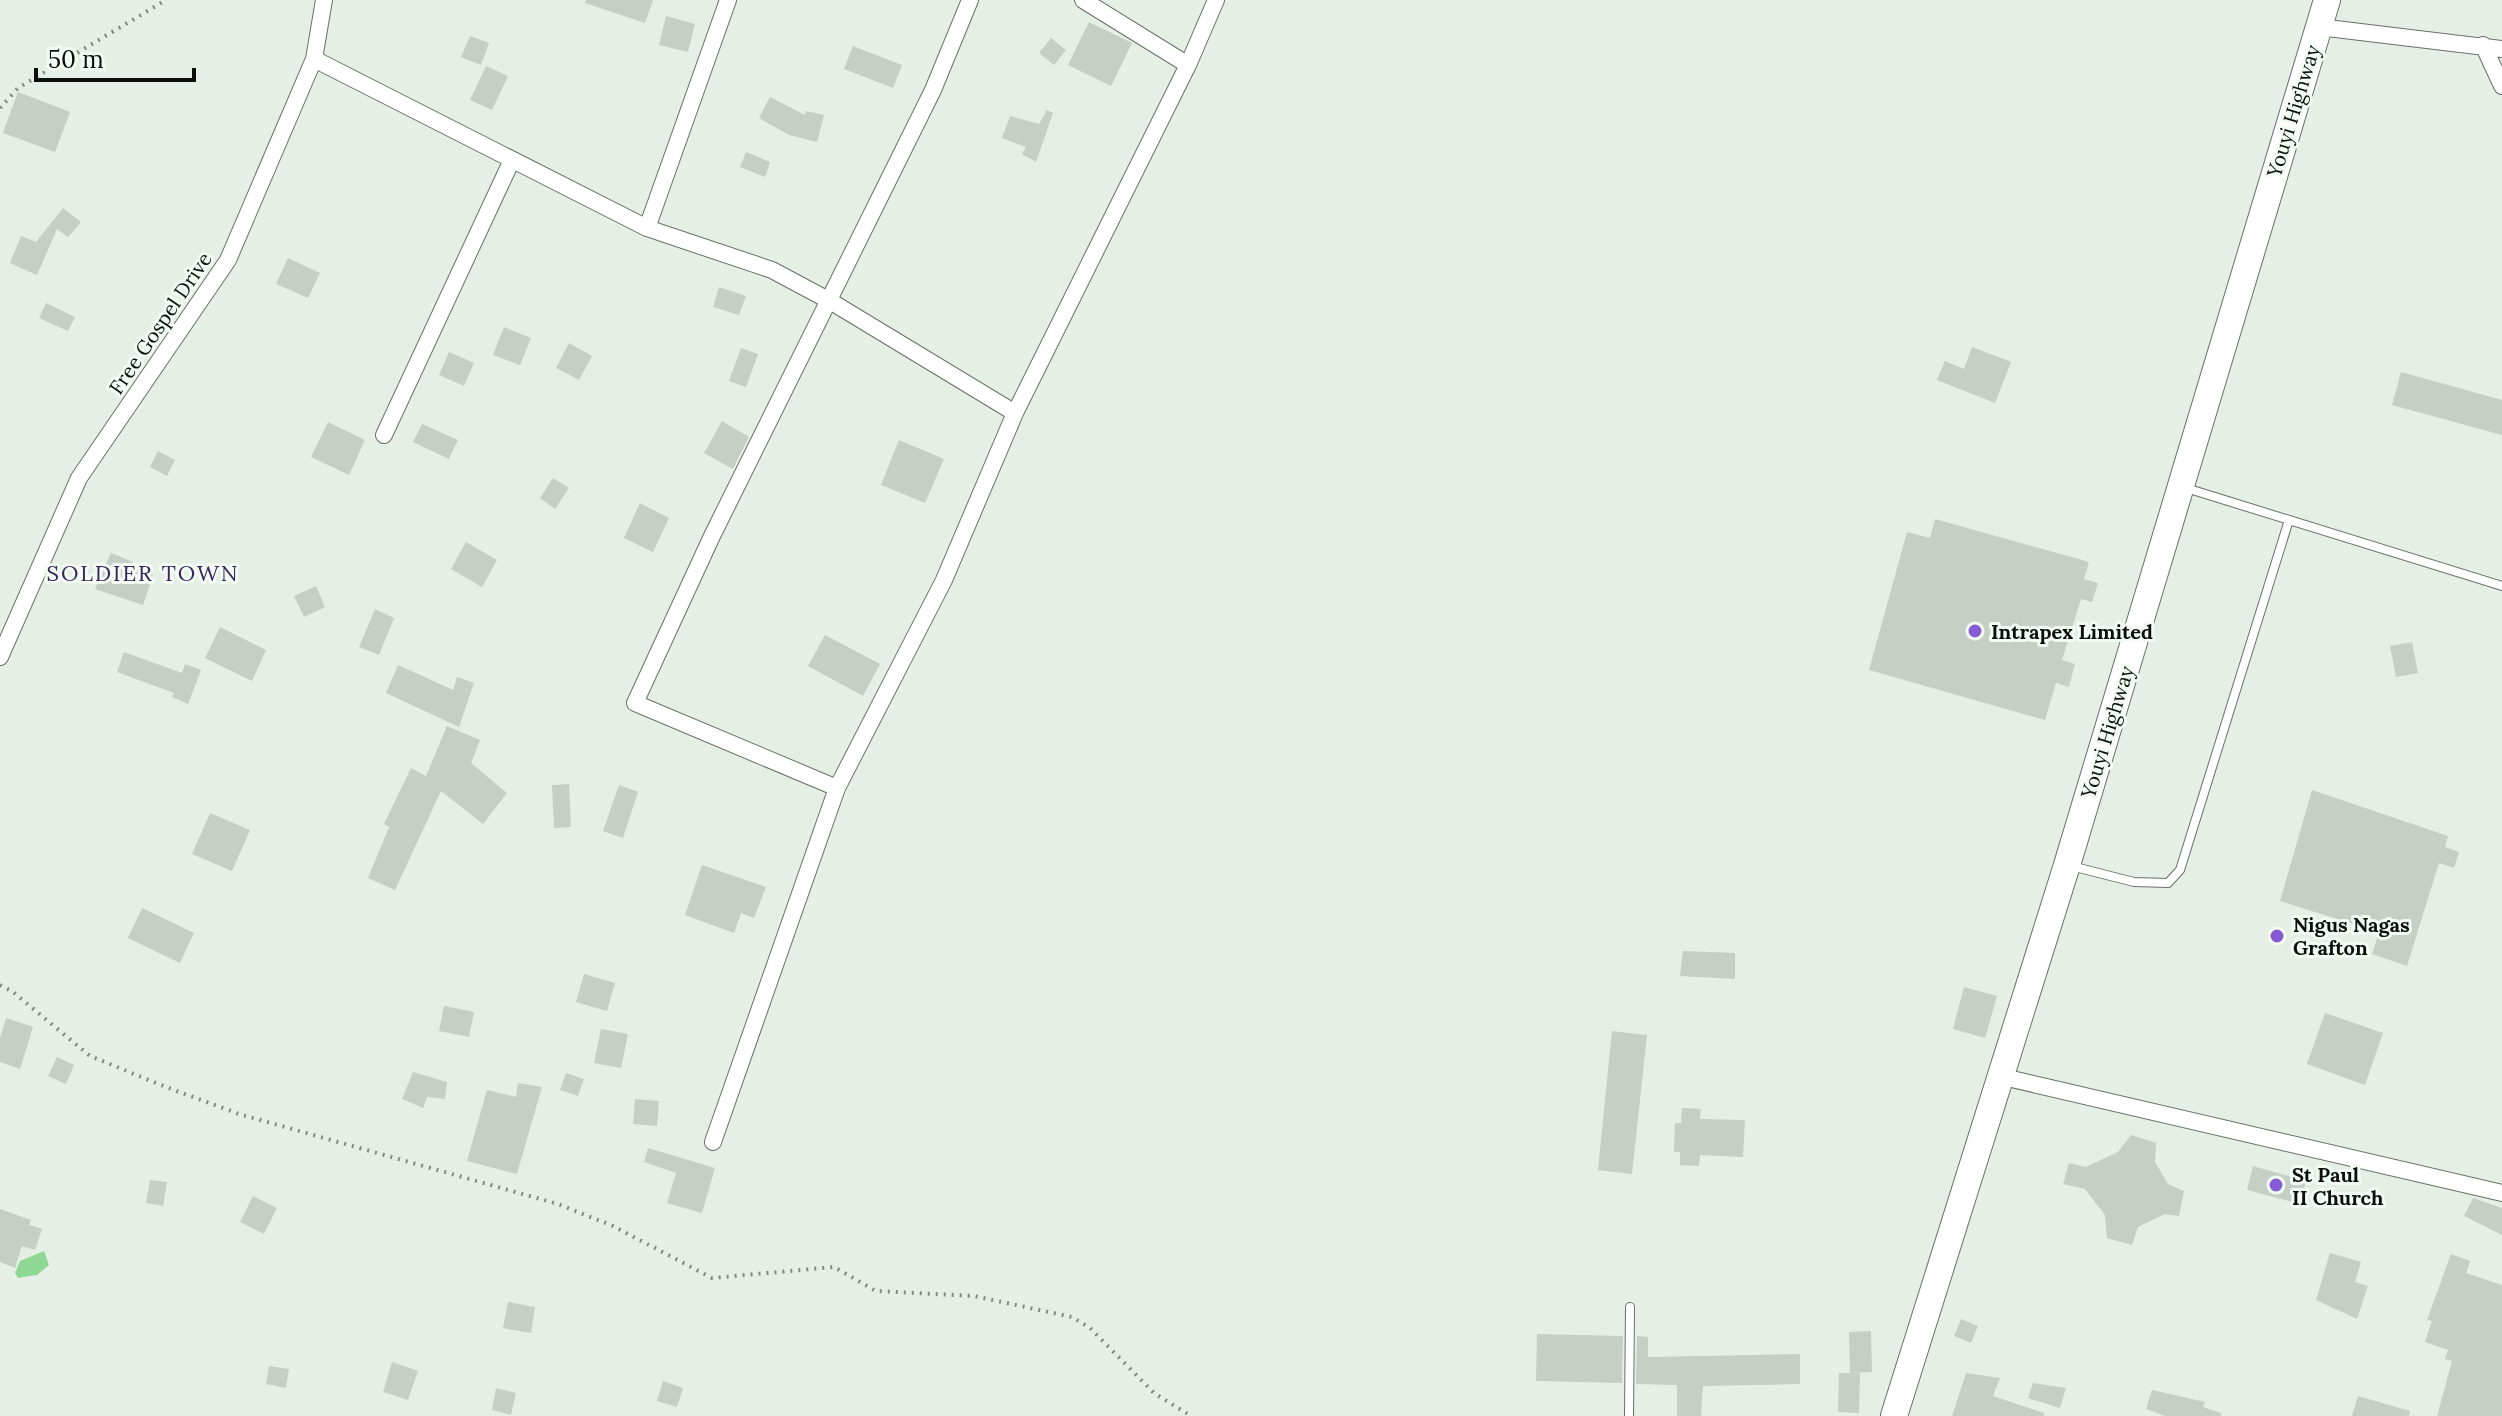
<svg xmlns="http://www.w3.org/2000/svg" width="2502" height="1416" font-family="Lora,serif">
<rect width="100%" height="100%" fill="#e5efe5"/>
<!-- water -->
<path fill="#8fd894" d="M 44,1251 L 49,1265 L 37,1275 L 18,1278 L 15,1273 L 20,1261 Z"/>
<!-- building -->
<path fill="#c5cfc5" d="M 586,0 L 653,0 L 645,23 L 585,3 Z
M 666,16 L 695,24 L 688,52 L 659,45 Z
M 1089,22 L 1132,43 L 1111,86 L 1068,65 Z
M 470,36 L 489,43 L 481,65 L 461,57 Z
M 1051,38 L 1066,50 L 1054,65 L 1039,53 Z
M 853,46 L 902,65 L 893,88 L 844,69 Z
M 486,66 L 508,76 L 492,110 L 470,100 Z
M 18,92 L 70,112 L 55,152 L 3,133 Z
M 770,97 L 805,115 L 806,111 L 824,115 L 817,142 L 789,135 L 759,118 Z
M 1047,110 L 1053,113 L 1036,162 L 1022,154 L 1026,147 L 1002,138 L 1010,116 L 1039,124 Z
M 746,152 L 770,162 L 765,177 L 740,167 Z
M 63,208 L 81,222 L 68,237 L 57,229 L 37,275 L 10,263 L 21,236 L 36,242 Z
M 288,258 L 320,273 L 308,298 L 276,284 Z
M 719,287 L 746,296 L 739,315 L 713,307 Z
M 46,303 L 75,317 L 68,331 L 39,318 Z
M 504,327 L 531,338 L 520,365 L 493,355 Z
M 569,343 L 592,356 L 579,380 L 556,368 Z
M 1972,347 L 2011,362 L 1995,403 L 1937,380 L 1945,361 L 1964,369 Z
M 741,348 L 758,354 L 746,387 L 729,381 Z
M 449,352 L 474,363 L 464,386 L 439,375 Z
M 2401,372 L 2502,400 L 2502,435 L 2392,405 Z
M 722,421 L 749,437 L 733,469 L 704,453 Z
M 328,422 L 365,440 L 349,475 L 311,457 Z
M 422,424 L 458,440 L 449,459 L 413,442 Z
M 899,440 L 944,459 L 925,503 L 881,485 Z
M 158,451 L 175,460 L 167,476 L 150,467 Z
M 553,478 L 569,488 L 555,509 L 540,498 Z
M 640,503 L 669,518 L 653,552 L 624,538 Z
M 1935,519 L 2089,562 L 2084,579 L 2098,583 L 2092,602 L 2081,599 L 2062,660 L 2075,664 L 2069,687 L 2056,683 L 2045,720 L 1869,670 L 1907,532 L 1930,538 Z
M 466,542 L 497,560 L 482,587 L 451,569 Z
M 111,553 L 133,562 L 131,567 L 153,575 L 143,605 L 95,589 Z
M 316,586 L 325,607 L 304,617 L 294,596 Z
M 375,609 L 394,618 L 379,655 L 359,647 Z
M 220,627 L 266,650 L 252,681 L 205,658 Z
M 825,635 L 880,664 L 863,696 L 808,666 Z
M 2412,642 L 2418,673 L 2396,677 L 2390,646 Z
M 124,652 L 182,673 L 185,664 L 201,670 L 188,704 L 172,697 L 174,693 L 117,672 Z
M 398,665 L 453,690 L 457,677 L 474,683 L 459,727 L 386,693 Z
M 447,726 L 480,740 L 471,763 L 507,793 L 483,824 L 441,791 L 395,890 L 368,878 L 389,827 L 384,824 L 411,768 L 426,776 Z
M 569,784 L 571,827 L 554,828 L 552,785 Z
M 619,785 L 638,792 L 623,838 L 603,831 Z
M 2312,790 L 2448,836 L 2445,847 L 2459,852 L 2454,868 L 2439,863 L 2407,966 L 2372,954 L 2379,932 L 2280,901 Z
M 210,813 L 250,830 L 232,871 L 192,854 Z
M 702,865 L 766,887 L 754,918 L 741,913 L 734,933 L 685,915 Z
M 142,908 L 194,933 L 180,963 L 128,938 Z
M 1683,951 L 1735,953 L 1735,979 L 1680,976 Z
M 584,974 L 615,983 L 607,1011 L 576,1002 Z
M 1964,987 L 1997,996 L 1985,1038 L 1953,1029 Z
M 444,1006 L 474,1012 L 469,1037 L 439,1031 Z
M 2325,1013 L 2383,1033 L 2365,1085 L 2307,1064 Z
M 6,1018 L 33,1027 L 20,1069 L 0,1062 L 0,1038 Z
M 601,1029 L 628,1034 L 621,1068 L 594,1063 Z
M 1612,1031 L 1647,1035 L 1632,1174 L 1598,1170 Z
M 57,1057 L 74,1065 L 66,1084 L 48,1076 Z
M 413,1072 L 447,1082 L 445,1099 L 427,1097 L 423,1108 L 402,1099 Z
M 566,1073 L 584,1079 L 578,1096 L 560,1090 Z
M 518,1083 L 542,1087 L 517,1174 L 467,1161 L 487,1090 L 516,1097 Z
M 635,1099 L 659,1101 L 657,1126 L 633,1124 Z
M 1682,1108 L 1701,1109 L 1700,1119 L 1745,1120 L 1743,1157 L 1700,1155 L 1699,1166 L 1680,1165 L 1680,1152 L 1674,1152 L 1675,1123 L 1681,1123 Z
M 2131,1135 L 2156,1143 L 2155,1162 L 2168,1184 L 2184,1191 L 2179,1216 L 2165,1214 L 2138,1227 L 2132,1245 L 2107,1238 L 2105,1215 L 2085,1189 L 2063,1184 L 2069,1163 L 2086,1167 L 2118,1152 Z
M 648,1148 L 715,1168 L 702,1213 L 667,1203 L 676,1173 L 644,1162 Z
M 2253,1166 L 2306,1181 L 2300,1204 L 2247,1190 Z
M 150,1180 L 167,1182 L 163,1206 L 146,1203 Z
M 253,1196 L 277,1208 L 264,1234 L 240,1222 Z
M 2473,1198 L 2502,1208 L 2502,1235 L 2464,1216 Z
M 0,1209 L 31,1220 L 29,1225 L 42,1229 L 35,1250 L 22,1246 L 15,1268 L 0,1262 Z
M 2330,1253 L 2361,1262 L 2355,1282 L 2368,1286 L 2357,1319 L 2316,1300 Z
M 2451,1254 L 2470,1261 L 2466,1273 L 2502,1285 L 2502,1416 L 2437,1416 L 2452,1361 L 2445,1359 L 2448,1350 L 2425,1342 L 2432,1321 L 2427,1320 Z
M 508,1302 L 535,1307 L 531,1333 L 503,1328 Z
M 1961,1319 L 1978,1326 L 1971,1343 L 1954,1336 Z
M 1871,1331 L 1872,1372 L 1850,1373 L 1849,1332 Z
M 1537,1334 L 1623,1336 L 1622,1383 L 1536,1381 Z
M 1637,1336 L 1648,1337 L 1648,1357 L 1800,1354 L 1800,1384 L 1703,1386 L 1701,1416 L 1677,1416 L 1677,1385 L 1636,1384 Z
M 392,1362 L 418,1371 L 408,1400 L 383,1392 Z
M 269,1366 L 289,1369 L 286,1388 L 266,1384 Z
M 1839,1373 L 1860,1373 L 1859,1413 L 1838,1412 Z
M 1966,1373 L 2000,1378 L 1993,1396 L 2044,1413 L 2044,1416 L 1952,1416 Z
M 663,1381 L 683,1388 L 677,1407 L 657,1401 Z
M 2033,1383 L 2066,1388 L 2060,1408 L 2028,1398 Z
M 496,1388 L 516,1393 L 511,1415 L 492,1410 Z
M 2152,1390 L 2205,1402 L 2203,1407 L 2221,1413 L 2221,1416 L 2165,1416 L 2146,1409 Z
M 2358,1396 L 2410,1411 L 2409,1416 L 2352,1416 Z"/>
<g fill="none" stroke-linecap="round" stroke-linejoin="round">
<defs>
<path id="service" d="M 2186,488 L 2502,586
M 2071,866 L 2134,882 L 2168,883 L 2180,870 L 2289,520
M 1629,1416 L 1630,1307"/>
<path id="minor" d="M 1083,0 L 1188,65 L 1216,0
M 2319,27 L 2502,49
M 2483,45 L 2502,86
M 314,59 L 647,228 L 772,270 L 830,301 L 1015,413
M 647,228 L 728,0
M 384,435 L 511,162
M 0,657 L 79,478 L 228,260 L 314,59 L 324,0
M 837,788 L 635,703 L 712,536 L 933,90 L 970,0
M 1999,1076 L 2502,1193
M 713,1142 L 837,788 L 944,580 L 1015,413 L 1188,65"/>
<path id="primary" d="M 1894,1416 L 2067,865 L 2327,0"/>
</defs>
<!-- service casing -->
<use href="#service" stroke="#687168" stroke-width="10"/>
<!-- minor casing -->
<use href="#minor" stroke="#687168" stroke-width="18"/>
<!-- primary casing -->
<use href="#primary" stroke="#687168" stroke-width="28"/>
<!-- path -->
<path stroke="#838983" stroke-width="4" stroke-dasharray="2 6" stroke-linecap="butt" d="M 0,108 L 18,88 L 166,0
M 0,985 L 13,992 L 90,1056 L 166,1087 L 239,1114 L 558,1204 L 613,1226 L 712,1278 L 834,1267 L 876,1291 L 974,1296 L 1072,1317 L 1090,1328 L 1154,1393 L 1191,1416"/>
<!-- service -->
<use href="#service" stroke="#fff" stroke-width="8"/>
<!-- minor -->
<use href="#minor" stroke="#fff" stroke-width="16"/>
<!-- primary -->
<use href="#primary" stroke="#fff" stroke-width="26"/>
</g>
<!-- markers -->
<g fill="#855cd6" stroke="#f2fcf2" stroke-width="3">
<circle cx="1975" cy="631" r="8"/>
<circle cx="2277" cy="936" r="8"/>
<circle cx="2276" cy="1185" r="8"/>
</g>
<g text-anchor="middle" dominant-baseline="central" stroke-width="6" stroke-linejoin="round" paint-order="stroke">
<!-- street labels -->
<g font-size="20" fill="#0b0e0b" stroke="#f2fcf2">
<text transform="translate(2293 111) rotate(-73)">Youyi Highway</text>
<text transform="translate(160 323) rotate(-56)">Free Gospel Drive</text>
<text transform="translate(2107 732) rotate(-73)">Youyi Highway</text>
</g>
<!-- poi labels -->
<g font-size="20" font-weight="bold" fill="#0b0e0b" stroke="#f2fcf2" text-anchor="start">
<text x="1991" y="631">Intrapex Limited</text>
<text x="2293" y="924">Nigus Nagas<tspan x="2293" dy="23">Grafton</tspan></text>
<text x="2292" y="1174">St Paul<tspan x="2292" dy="23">II Church</tspan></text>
</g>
<!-- neighbourhood labels -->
<g font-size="22" letter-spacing="2" fill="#37235e" stroke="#f2fcf2">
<text x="143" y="573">SOLDIER TOWN</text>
</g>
</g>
<!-- scale -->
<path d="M36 68v12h158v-12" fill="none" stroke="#0b0e0b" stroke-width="4"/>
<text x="48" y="68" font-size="24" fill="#0b0e0b" stroke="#f2fcf2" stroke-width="6" paint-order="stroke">50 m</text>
</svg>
